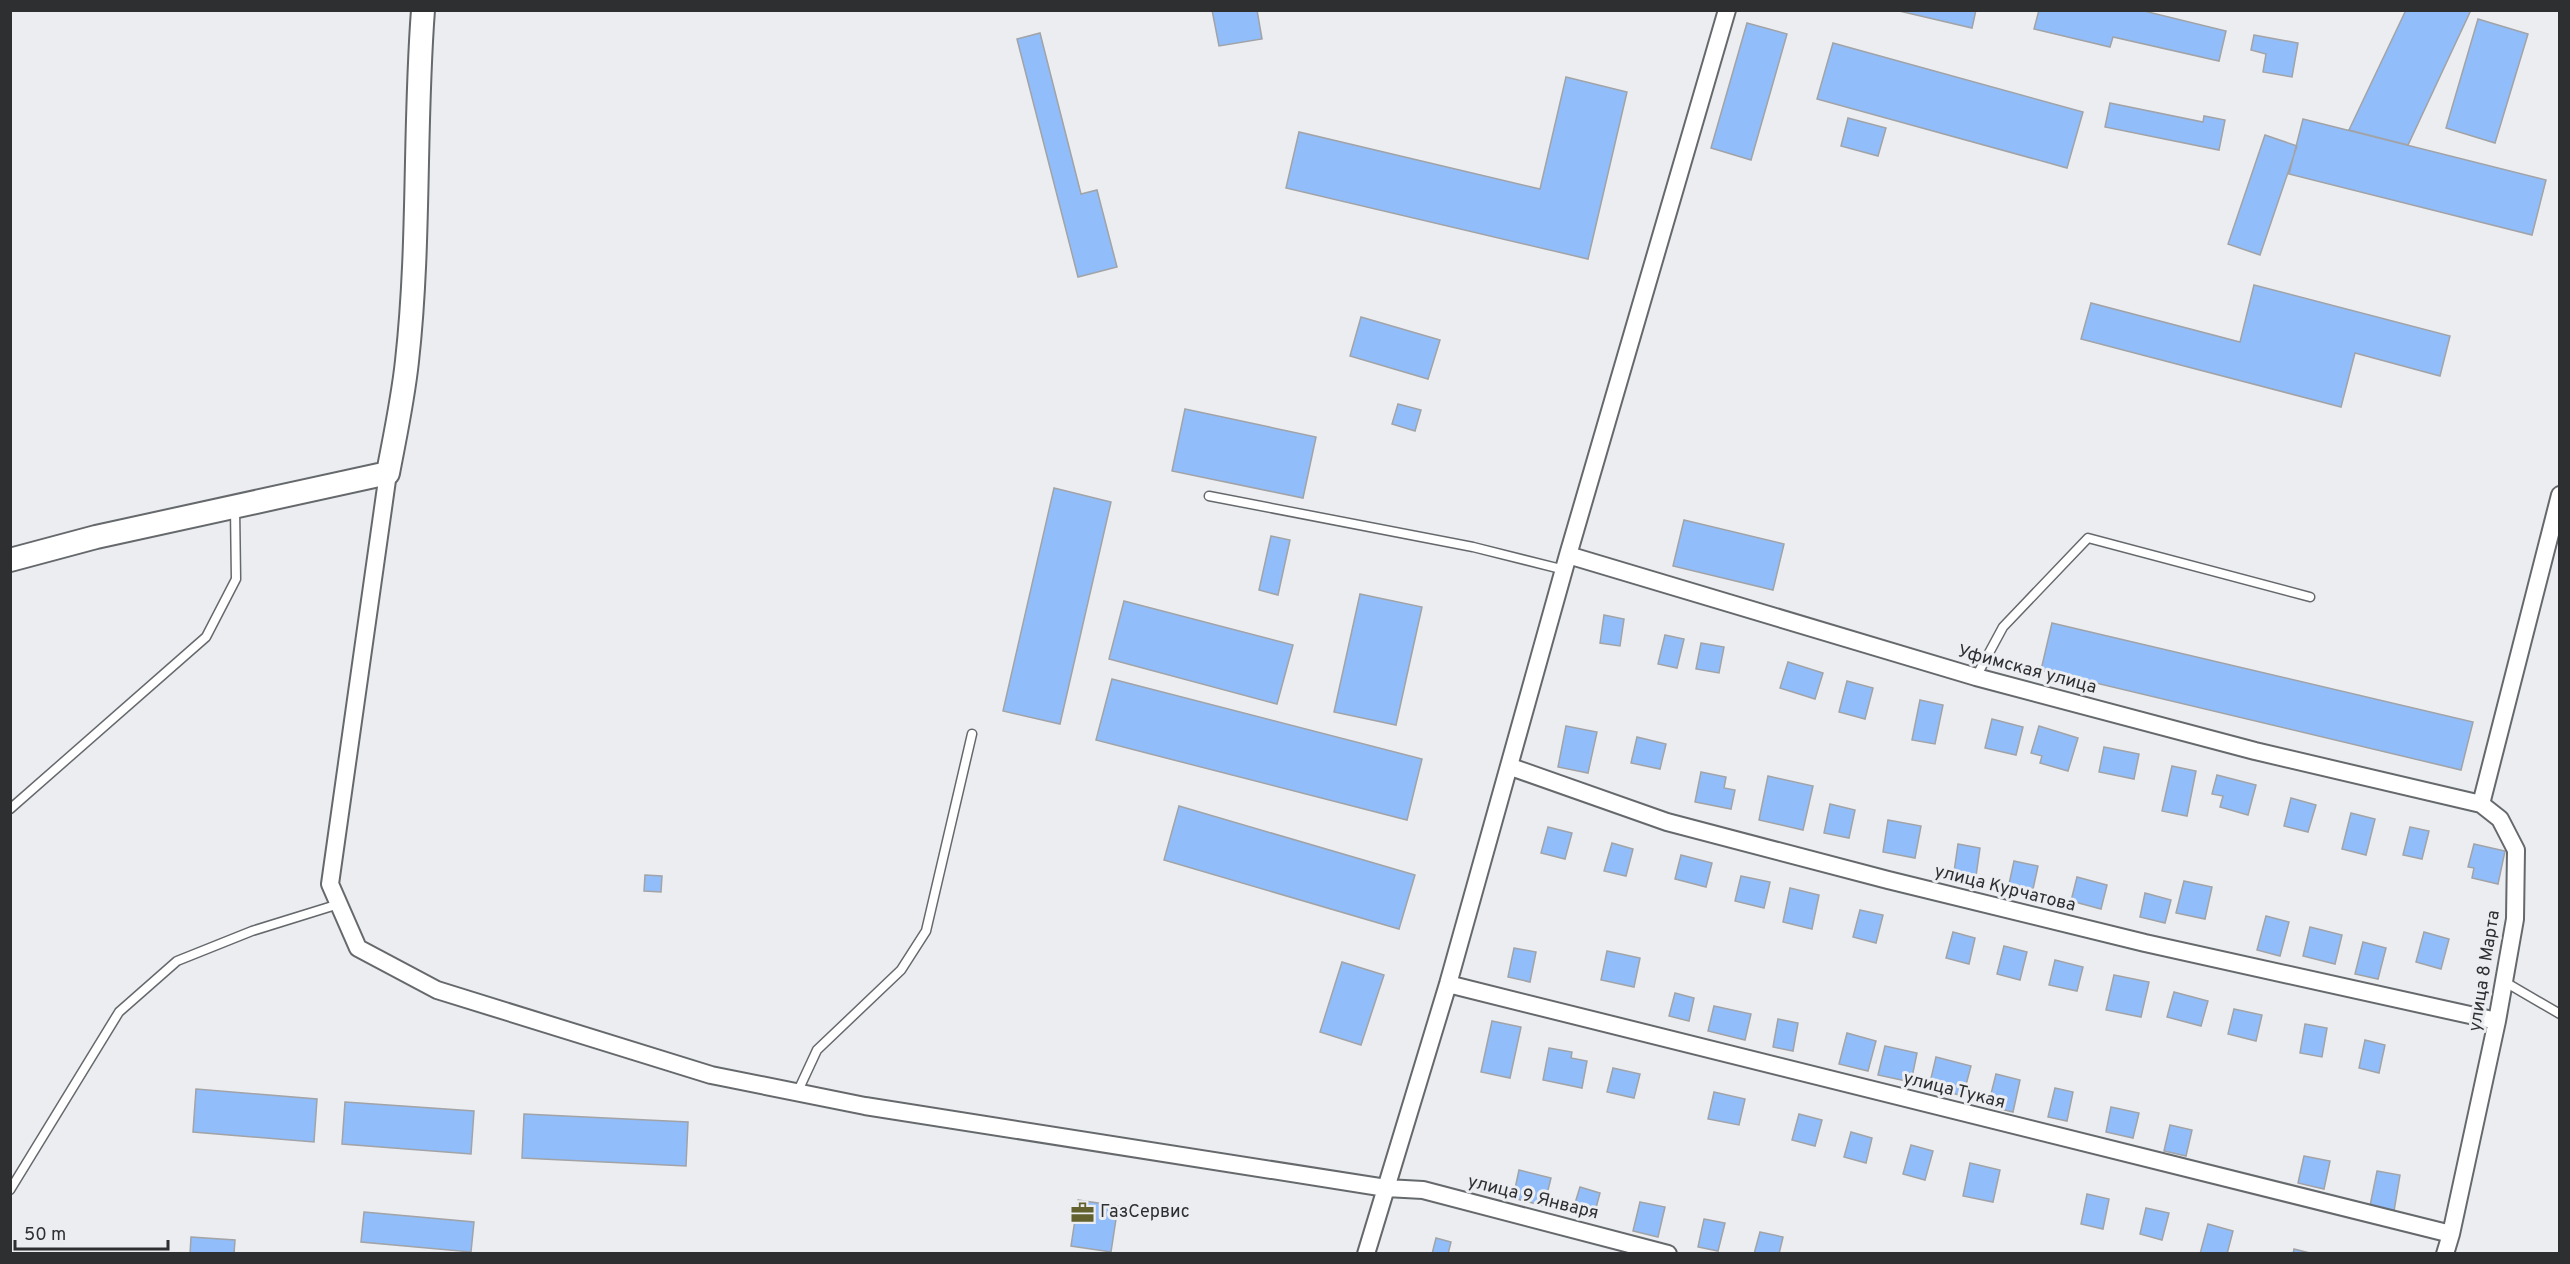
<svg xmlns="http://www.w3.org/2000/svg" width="2570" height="1264" font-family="Overpass,sans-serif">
<rect width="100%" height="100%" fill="#ebedf1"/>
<!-- building -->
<path fill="#91bdfb" stroke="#a1a3a6" stroke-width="1.5" d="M 1212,10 L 1257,10 L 1262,39 L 1219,46 Z
M 1895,10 L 1976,10 L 1972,28 Z
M 2039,10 L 2140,10 L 2226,31 L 2219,61 L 2113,37 L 2110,47 L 2034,29 Z
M 2406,10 L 2471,10 L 2408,145 L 2349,130 Z
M 2478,19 L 2528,34 L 2495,143 L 2446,128 Z
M 1747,23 L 1787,34 L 1751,160 L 1711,148 Z
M 1040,33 L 1081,194 L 1097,190 L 1117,267 L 1078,277 L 1017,39 Z
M 2254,35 L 2298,43 L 2292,77 L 2263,72 L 2266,54 L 2251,50 Z
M 1833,43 L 2083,112 L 2067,168 L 1817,99 Z
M 1566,77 L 1627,92 L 1588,259 L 1286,188 L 1299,132 L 1540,189 Z
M 2110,103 L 2203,122 L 2204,116 L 2225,120 L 2219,150 L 2105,127 Z
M 1848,118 L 1886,128 L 1878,156 L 1841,146 Z
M 2303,119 L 2546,180 L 2532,235 L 2289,174 Z
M 2265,135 L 2297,146 L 2260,255 L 2228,244 Z
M 2254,285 L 2450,336 L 2440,376 L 2355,353 L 2341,407 L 2081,339 L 2091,303 L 2240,342 Z
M 1361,317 L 1440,340 L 1428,379 L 1350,356 Z
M 1398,404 L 1421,410 L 1415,431 L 1392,424 Z
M 1185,409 L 1316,437 L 1303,498 L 1172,471 Z
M 1054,488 L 1111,502 L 1060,724 L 1003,711 Z
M 1684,520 L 1784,544 L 1773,590 L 1673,566 Z
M 1271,536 L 1290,540 L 1278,595 L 1259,590 Z
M 1360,594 L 1422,607 L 1396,725 L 1334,712 Z
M 1124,601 L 1293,645 L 1277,704 L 1109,659 Z
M 1604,615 L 1624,619 L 1620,646 L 1600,643 Z
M 2052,623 L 2473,722 L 2461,770 L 2041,670 Z
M 1665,635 L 1684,639 L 1677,668 L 1658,664 Z
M 1701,643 L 1724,647 L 1719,673 L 1696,669 Z
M 1788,662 L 1823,673 L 1815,699 L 1780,688 Z
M 1112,679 L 1422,759 L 1407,820 L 1096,740 Z
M 1847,681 L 1873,688 L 1865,719 L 1839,712 Z
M 1920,700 L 1943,705 L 1935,744 L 1912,740 Z
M 1992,719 L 2023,727 L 2016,755 L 1985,748 Z
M 1566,726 L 1597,732 L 1588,773 L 1558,767 Z
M 2039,726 L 2078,738 L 2068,771 L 2040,763 L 2042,756 L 2031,753 Z
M 1637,737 L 1666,744 L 1660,769 L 1631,763 Z
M 2104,747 L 2139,754 L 2134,779 L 2099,772 Z
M 2172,766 L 2196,771 L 2187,816 L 2162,811 Z
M 1701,772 L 1726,777 L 1724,788 L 1735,790 L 1731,809 L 1695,802 Z
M 2217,775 L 2256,785 L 2248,815 L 2220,807 L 2223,796 L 2212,794 Z
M 1768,776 L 1813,786 L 1803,830 L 1759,820 Z
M 2291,798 L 2316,805 L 2308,832 L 2284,826 Z
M 1830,804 L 1855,810 L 1849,838 L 1824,833 Z
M 1179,806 L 1415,875 L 1399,929 L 1164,860 Z
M 2351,813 L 2375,819 L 2366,855 L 2342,849 Z
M 1888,820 L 1921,826 L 1915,858 L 1883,852 Z
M 1548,827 L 1572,833 L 1565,859 L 1541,853 Z
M 2410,827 L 2429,831 L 2422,859 L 2403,855 Z
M 1612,843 L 1633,849 L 1626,876 L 1604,871 Z
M 1958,844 L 1980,848 L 1976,876 L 1954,872 Z
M 2474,844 L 2505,851 L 2498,884 L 2472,878 L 2474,868 L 2468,867 Z
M 1681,855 L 1712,863 L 1706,887 L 1675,879 Z
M 2014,861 L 2038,866 L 2033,889 L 2009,884 Z
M 645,875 L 662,876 L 661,892 L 644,891 Z
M 1741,876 L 1770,882 L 1764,908 L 1735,901 Z
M 2077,877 L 2107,885 L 2101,909 L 2071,901 Z
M 2184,881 L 2212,887 L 2205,919 L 2176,913 Z
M 1790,888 L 1819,895 L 1812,929 L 1783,922 Z
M 2145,893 L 2171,900 L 2165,923 L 2140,917 Z
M 1860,910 L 1883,915 L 1876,943 L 1853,937 Z
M 2266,916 L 2289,922 L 2280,956 L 2257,950 Z
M 2310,927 L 2342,935 L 2335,964 L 2303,956 Z
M 1953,932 L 1975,938 L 1969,964 L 1946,958 Z
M 2424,932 L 2449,939 L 2441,969 L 2416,962 Z
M 2363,942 L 2386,948 L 2378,979 L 2355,974 Z
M 2004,946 L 2027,952 L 2020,980 L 1997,974 Z
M 1514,948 L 1536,952 L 1530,982 L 1508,977 Z
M 1607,951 L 1640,958 L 1634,987 L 1601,980 Z
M 2055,960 L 2083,967 L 2077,991 L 2049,985 Z
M 1342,962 L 1384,975 L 1361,1045 L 1320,1032 Z
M 2114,975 L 2149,982 L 2141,1017 L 2106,1010 Z
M 2174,992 L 2208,1001 L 2201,1026 L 2167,1017 Z
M 1675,993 L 1694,998 L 1689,1021 L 1669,1016 Z
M 1714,1006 L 1751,1014 L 1745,1040 L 1708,1031 Z
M 2234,1009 L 2262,1015 L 2256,1041 L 2228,1034 Z
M 1778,1019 L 1798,1023 L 1793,1051 L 1773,1047 Z
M 1492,1021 L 1521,1027 L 1510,1078 L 1481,1072 Z
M 2305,1024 L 2327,1028 L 2322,1057 L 2300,1053 Z
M 1847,1033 L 1876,1041 L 1868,1071 L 1839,1064 Z
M 2365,1040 L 2385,1045 L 2379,1073 L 2359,1068 Z
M 1885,1046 L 1917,1053 L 1911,1082 L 1878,1075 Z
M 1549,1048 L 1572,1052 L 1571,1058 L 1587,1061 L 1582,1088 L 1543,1080 Z
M 1936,1057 L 1971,1066 L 1963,1096 L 1929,1087 Z
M 1613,1068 L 1640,1074 L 1634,1098 L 1607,1092 Z
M 1996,1074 L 2020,1080 L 2013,1112 L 1988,1106 Z
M 2055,1088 L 2073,1092 L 2067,1121 L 2048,1117 Z
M 196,1089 L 317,1099 L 314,1142 L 193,1132 Z
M 1714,1092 L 1745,1099 L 1739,1125 L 1708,1119 Z
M 345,1102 L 474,1111 L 471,1154 L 342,1144 Z
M 2111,1107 L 2139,1113 L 2133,1138 L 2106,1132 Z
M 524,1114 L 688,1122 L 686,1166 L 522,1158 Z
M 1799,1114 L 1822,1120 L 1815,1146 L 1792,1140 Z
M 2170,1125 L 2192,1130 L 2186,1156 L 2164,1151 Z
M 1851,1132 L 1872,1138 L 1866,1163 L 1844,1157 Z
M 1911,1145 L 1933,1151 L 1925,1180 L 1903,1174 Z
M 2304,1156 L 2330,1161 L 2324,1189 L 2298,1183 Z
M 1970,1163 L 2000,1170 L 1993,1202 L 1963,1196 Z
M 1519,1170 L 1551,1178 L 1544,1206 L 1513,1198 Z
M 2377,1171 L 2400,1175 L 2394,1211 L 2370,1206 Z
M 1580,1187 L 1600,1193 L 1593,1219 L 1572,1213 Z
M 2087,1194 L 2109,1199 L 2103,1229 L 2081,1224 Z
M 1078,1200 L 1118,1206 L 1111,1252 L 1071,1246 Z
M 1640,1202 L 1665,1207 L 1658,1237 L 1633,1231 Z
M 2146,1208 L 2169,1213 L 2162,1240 L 2140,1234 Z
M 364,1212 L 474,1222 L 471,1252 L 361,1242 Z
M 1704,1219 L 1725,1223 L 1718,1251 L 1698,1247 Z
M 2208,1224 L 2233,1231 L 2227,1254 L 2200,1254 Z
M 1760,1232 L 1783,1237 L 1779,1254 L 1754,1254 Z
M 191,1237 L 235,1240 L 234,1254 L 190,1254 Z
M 1436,1238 L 1451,1242 L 1448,1254 L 1432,1254 Z
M 2294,1249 L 2314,1254 L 2293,1254 Z"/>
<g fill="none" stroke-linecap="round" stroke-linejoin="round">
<defs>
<path id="lane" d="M 1209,496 L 1473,547 L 1565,570
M 1976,677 L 2003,627 L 2088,538 L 2310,597
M 10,809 L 206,637 L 236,579 L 235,508
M 2505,982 L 2560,1014
M 797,1093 L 817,1050 L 901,970 L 926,931 L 972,734
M 10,1190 L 119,1012 L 177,961 L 252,931 L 339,904"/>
<path id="street" d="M 388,473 L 330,884 L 358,948 L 437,990 L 711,1075 L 865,1106 L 1386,1188 L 1423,1190 L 1668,1254
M 1568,555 L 1976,677 L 2255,751 L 2481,804
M 1511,767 L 1667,822 L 1888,880 L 2145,943 L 2497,1021
M 1448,984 L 2451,1234
M 1366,1254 L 1448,984 L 1568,555 L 1727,10
M 2445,1254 L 2451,1234 L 2497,1021 L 2515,919 L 2516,850 L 2500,819 L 2481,804 L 2560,495"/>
<path id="secondary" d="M 10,560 L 96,537 L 388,473 C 395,436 403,399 407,361 C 420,245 414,127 423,10"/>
</defs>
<!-- lane casing -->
<use href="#lane" stroke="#66696c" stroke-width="11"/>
<!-- street casing -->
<use href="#street" stroke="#66696c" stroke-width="20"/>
<!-- secondary casing -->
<use href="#secondary" stroke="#66696c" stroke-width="26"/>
<!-- lane -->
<use href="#lane" stroke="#fff" stroke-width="8"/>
<!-- street -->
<use href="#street" stroke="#fff" stroke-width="16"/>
<!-- secondary -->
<use href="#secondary" stroke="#fff" stroke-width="22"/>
</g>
<!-- icons -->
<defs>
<symbol id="office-bare" viewBox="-9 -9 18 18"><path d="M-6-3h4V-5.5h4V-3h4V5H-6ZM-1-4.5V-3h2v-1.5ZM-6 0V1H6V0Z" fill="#63612e" stroke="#ebedf1" stroke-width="2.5" paint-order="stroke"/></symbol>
</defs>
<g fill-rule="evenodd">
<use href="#office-bare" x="1066" y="1196" width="33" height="33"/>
</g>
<g text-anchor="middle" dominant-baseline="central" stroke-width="6" stroke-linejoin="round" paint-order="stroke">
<!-- street labels -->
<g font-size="18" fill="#2e2f30" stroke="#ebedf1">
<text transform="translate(2027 670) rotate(15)">Уфимская улица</text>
<text transform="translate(2005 889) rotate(14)">улица Курчатова</text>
<text transform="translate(2485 971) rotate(-81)">улица 8 Марта</text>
<text transform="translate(1954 1091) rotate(14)">улица Тукая</text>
<text transform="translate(1533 1198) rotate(14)">улица 9 Января</text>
</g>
<!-- poi labels -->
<g font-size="18" fill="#2e2f30" stroke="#ebedf1" text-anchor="start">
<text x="1100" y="1212">ГазСервис</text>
</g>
</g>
<!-- border -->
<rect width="2570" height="1264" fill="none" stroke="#2e2f30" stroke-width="24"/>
<!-- scale -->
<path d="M15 1240v9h153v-9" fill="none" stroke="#2e2f30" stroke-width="3"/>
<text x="24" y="1240" font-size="18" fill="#2e2f30" stroke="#ebedf1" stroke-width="4.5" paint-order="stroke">50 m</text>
</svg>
